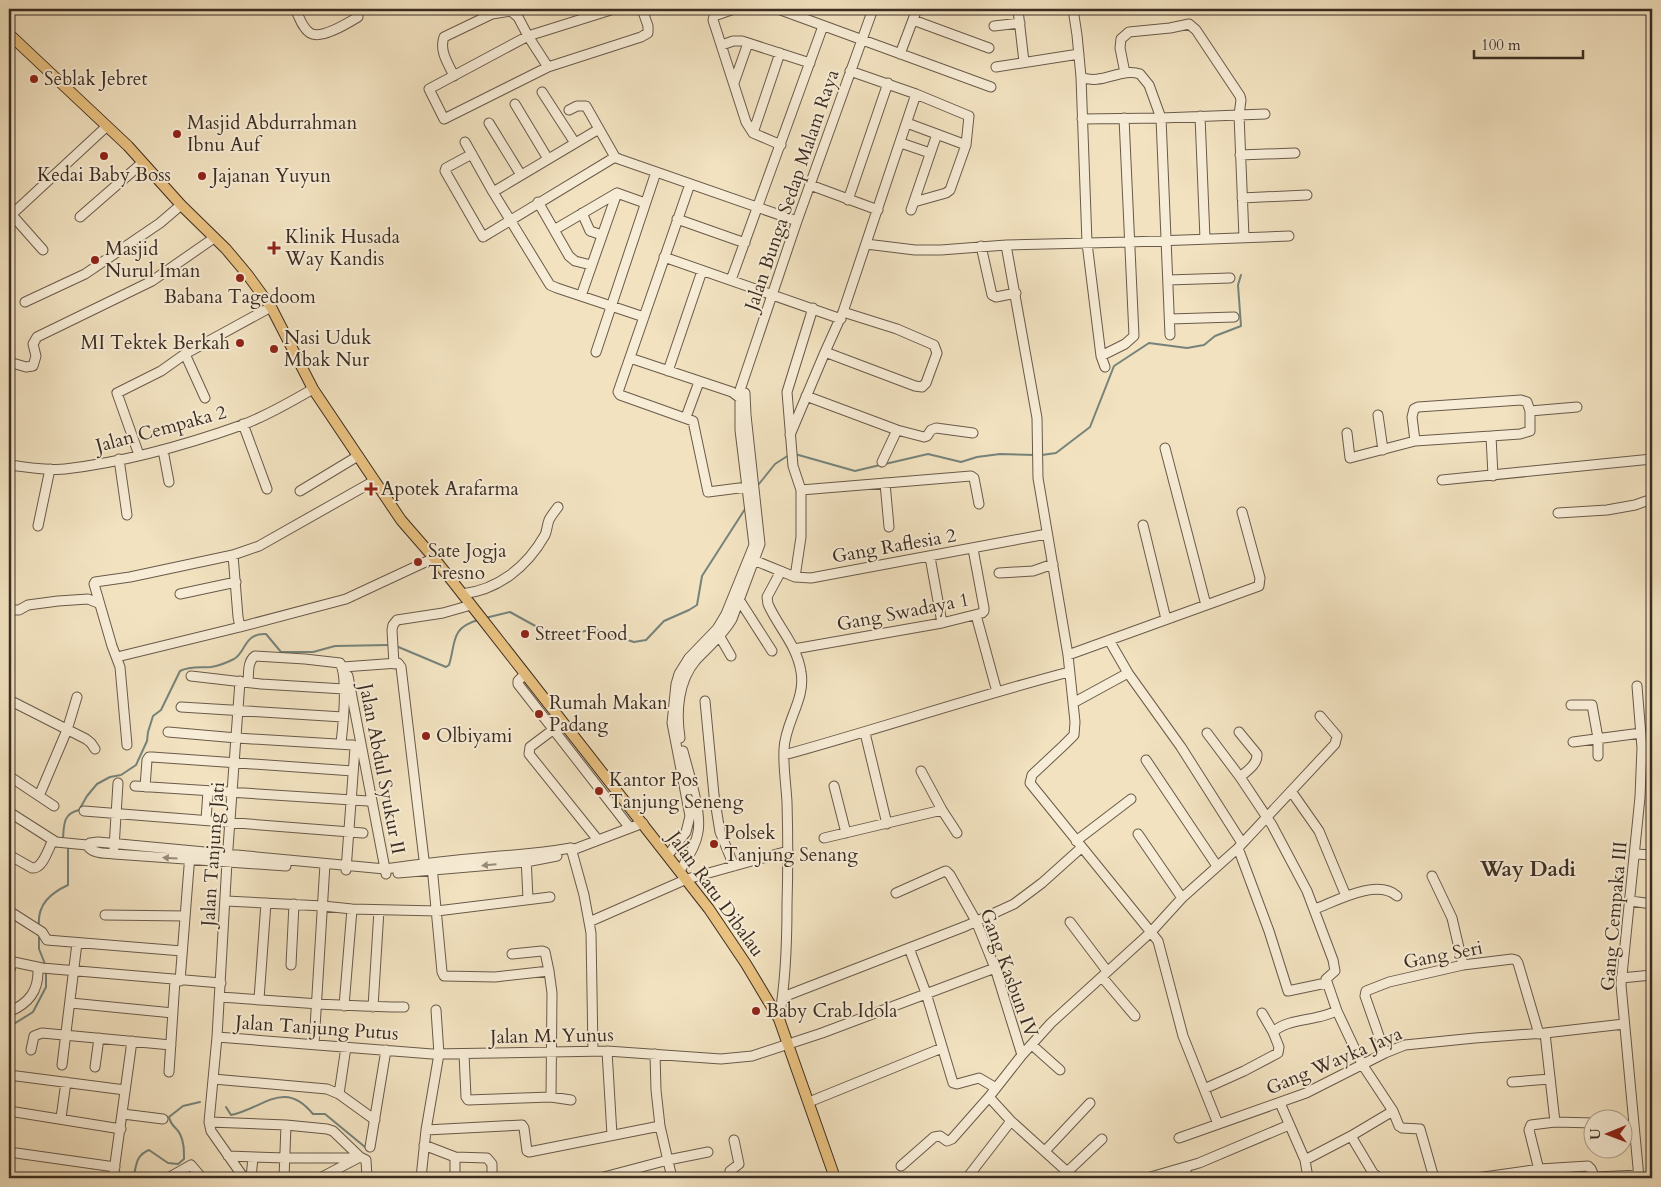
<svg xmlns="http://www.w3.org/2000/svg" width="1661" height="1187" font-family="Cardo,serif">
<rect width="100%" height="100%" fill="#f2e2c0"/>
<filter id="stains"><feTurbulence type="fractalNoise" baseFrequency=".004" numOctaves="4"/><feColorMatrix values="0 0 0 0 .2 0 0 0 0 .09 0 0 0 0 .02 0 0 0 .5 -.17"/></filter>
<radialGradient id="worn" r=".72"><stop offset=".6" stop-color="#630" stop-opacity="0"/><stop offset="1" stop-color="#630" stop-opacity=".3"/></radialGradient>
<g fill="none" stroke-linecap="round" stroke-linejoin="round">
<!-- stream -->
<path stroke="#75837b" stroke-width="2" d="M 795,454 L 855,471 L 880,465
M 1042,455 L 1056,453 L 1090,427 L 1114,366 L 1149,343 L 1187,348 L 1204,345 L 1215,336 L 1241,326 L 1238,285 L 1241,275
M 885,464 L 928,454 L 961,462 L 977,457 L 1000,454 L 1035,455
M 759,484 L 775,464 L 789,455
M 485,618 L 510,612 L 557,638 L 593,629 L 634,642 L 646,640 L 664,621 L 689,610 L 697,605 L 702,576 L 745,509
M 396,646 L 446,667 L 449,665 C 456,643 450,628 478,620
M 63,839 C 64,824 63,814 79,810 L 87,796 L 97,784 L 110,777 L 121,775 L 136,765 L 147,741 L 148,732 L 153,716 L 161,710 L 180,671 C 190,666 200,668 211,667 C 218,666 228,662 234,659 C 246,652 244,633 266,634 L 281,652 L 313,652 L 335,646 L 389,645
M 39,926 C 37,904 51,893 68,885 L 68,847
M 39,935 L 39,949 L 45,964
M 9,1027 L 33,1012 L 46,987 L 46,971
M 226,1107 L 231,1115 C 263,1109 284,1078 313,1114 L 325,1114 L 365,1147
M 133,1178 C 137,1165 135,1156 149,1150 L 168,1163 L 178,1164 L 184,1159 C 184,1150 184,1142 180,1134 C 176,1126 171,1127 169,1117 L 183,1106 L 200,1102"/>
<defs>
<path id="minor" d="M 295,9 C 299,16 302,28 310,33 C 321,40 348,23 358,17
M 614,9 L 528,36 L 429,89 L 444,119 L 548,67 L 641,37 L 648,33 L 648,26 L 642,9
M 734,9 L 714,16 L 713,20 L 746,122 L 753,133 L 781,145
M 778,9 L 991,87
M 986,9 L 989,9
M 1073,9 L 1077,35 L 1081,77 C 1101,86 1121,67 1140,74 L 1149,85 L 1161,118 L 1170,335
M 1018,10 L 1024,62
M 913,20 L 989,48
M 994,26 L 1020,23
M 722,45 L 733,41 L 742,41 L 810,63
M 900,54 L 917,9
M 996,67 L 1079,54
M 850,71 L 916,94 L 969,116 L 966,145 L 950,190 L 946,193 L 914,202
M 1125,73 L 1120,48 L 1121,39 L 1129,32 L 1170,28 L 1189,24 L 1196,30 L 1240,96 L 1241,100 L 1239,115 L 1244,237
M 454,76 C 448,63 439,51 444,37 L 492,14 L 511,11 L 518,17 L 528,36 L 548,67
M 1081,77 L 1087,243 L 1101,356 L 1105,367
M 734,83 L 748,43
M 542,92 L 575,143
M 515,104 L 548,159
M 569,110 L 577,106 L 586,106 L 615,157 L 619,159 L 797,221
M 1200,116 L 1205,239
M 1082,119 L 1161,118 L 1265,114
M 489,123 L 521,175
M 907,123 L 966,145
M 753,133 L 780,53
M 465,142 L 493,192 L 550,285 L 557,288 L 644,317
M 901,143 L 930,153
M 472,154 L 446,168 L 445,171 L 483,237 L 615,157
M 1240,155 L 1295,153
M 690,184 L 618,392 L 620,395 L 693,421 L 708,492 L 747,487
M 810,185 L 878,210
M 493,192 L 599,129
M 1242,198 L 1307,195
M 848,200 L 888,83
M 538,202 L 569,256 L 575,261 L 591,265
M 911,210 L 937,134
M 582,213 L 590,231 L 602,235
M 12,215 L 43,250
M 9,217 L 106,127
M 80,217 L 142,163
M 677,219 L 745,243
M 554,230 L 617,193 L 645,203
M 866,244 L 915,250 L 941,250 L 1006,245 L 1129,242 L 1289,236
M 1006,245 L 1037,418 L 1038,478 L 1068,655 L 1075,722 L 1074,735 L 1064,745 L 1032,775 L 1030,783 L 1158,941 L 1183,1036 L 1218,1124
M 981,246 L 992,295 L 996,297 L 1016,293
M 664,257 L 841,319
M 731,280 L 823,26
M 1168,280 L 1230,278
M 581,296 L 617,193
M 25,302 L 85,274 L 160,223 L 181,205
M 1170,319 L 1234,317
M 596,352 L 656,172
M 825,352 L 915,386 L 922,387 L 926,383 L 937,353 L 934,345 L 897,329 L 843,312
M 185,354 L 205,398
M 1101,356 L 1125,344 L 1134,336 L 1124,118
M 630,358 L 732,392 L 740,398 L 745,399
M 9,362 L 26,367 L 33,366 L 36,356 L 33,344 L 37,337 L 152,281 L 214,238
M 668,371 L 702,271
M 806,396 L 897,430 L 924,437 L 927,436 L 931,430 L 936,428 L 973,433
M 1530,411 L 1577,407
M 1378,415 L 1383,450
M 686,417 L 699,382
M 243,424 L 267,489
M 1347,433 L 1350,458 L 1415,441 L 1491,436 L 1493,476
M 790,435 L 825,352 L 843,312 L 916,94
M 1415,441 L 1412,417 L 1414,409 L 1418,407 L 1521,400 L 1527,402 L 1530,411 L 1530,431 L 1520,434 L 1491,436
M 1165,448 L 1206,605
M 163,450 L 169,482
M 139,455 L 117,393 L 161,371 L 185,354 L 271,307
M 119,459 L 127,515
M 882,462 L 897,430
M 9,465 C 27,467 47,471 65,469 C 125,462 186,445 242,425 C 267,416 290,402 313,389
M 1442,480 L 1652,459
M 885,483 L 889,527
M 801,490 L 971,476 L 974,478 L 979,504
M 300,491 L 358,456
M 1558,513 L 1607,510 L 1635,505 L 1652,499
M 1143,525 L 1166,619
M 38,526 L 50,469
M 233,555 L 238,617 L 240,627
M 930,557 L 942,623
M 751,559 L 795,577 L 811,578 L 1047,534
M 999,573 L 1033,571 L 1053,564
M 795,577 L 801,537 L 801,490 L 793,466 L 787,392 L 813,308
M 180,594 L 236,582
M 462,594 C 498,590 527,567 545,535 C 547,531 547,525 549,520 C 551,516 555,511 558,507
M 740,601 L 772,651
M 9,610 L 19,610 L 28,605 L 58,601 L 88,599 L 98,603
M 976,615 L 997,692
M 720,637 L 731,656
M 1109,640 L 1128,673 L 1181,747 L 1242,843
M 794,649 L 942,623 L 982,613 L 984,611 L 984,608 L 973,549
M 1068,655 L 1259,586 L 1260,578 L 1242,512
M 117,657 L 240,627 L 346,599 L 434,558
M 394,664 L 392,630 L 393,625 L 397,620 L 443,613 L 471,605
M 343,667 L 398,663 L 401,667 L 425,868
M 344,672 L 348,676 L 386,874
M 525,674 L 518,681 L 518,684 L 630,828
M 191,676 L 261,684 L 344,689
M 240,681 L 227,862 L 217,1037 L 209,1122 L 211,1131 L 244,1178
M 248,682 C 249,673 247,662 255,656 L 305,659 L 340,663 C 348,677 343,726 341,743
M 1637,686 L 1642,748 L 1640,797 L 1621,985 L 1639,1178
M 705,701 L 714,795 L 720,832 L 734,866
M 13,702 L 86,739 L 91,743 L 95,749
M 1073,703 L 1128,673
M 1571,705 L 1592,705 L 1598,738 L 1598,756
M 181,707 L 343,717
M 558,726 L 530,747 L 529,754 L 598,840
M 168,732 L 237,738 L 353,745 L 355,748 L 346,870
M 1239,732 L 1257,754 C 1258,764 1247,771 1240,777
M 865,733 L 887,824
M 1207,733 L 1240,777 L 1272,825 L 1307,891 L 1333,960 L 1335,971 L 1326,979 L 1337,1011 L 1362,1064 L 1393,1111 L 1399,1126 L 1402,1128 L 1420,1129 L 1434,1178
M 680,738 C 676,712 678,681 696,660 C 709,646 723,635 732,619 L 760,544 L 746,415 L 745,393
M 1573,742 L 1641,733
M 127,745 L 120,667 L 112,646 L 94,584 L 95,582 L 130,577 L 233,555 L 259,546 L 374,481
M 784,755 C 879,729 973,697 1069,672
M 1146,760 L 1217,866
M 921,771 L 942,810 L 957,833
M 9,776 L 54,806
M 135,786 L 368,801
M 834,786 L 846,833
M 145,787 L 147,760 L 149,757 L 152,757 L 353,771
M 1291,791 L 1319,831 L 1346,896
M 39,796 L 67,730 L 77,697
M 84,811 L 363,833
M 9,812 L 56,842 L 87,845 L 90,843 L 98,842 L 385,869 C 420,864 454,860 489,857 C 517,855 543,853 571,848 L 575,849
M 206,820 L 208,791
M 1138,834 L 1182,898
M 824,838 L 942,810
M 1076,841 L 1131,799
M 87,845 C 92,854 105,853 114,854 L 286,866
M 114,848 L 118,783
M 571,848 L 584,895 L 591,933 L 593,1051
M 1238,848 L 1269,931 L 1288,991 L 1326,983
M 572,852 L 575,849 L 643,823
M 1636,854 L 1652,855
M 9,855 L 32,868 C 43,869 48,849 53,840
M 668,855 L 686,832 L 690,816 L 672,723 L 676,684 L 679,674 L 689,658 L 717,629 L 726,614 L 754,545 L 740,430 L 740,390 L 797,221 L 873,9
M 526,857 L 528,899
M 432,866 L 442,972 L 444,976 L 495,977 L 549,971 L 552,993 L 551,1097
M 680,871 C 687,858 696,846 698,832 C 702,811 688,772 683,751
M 398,873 L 526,862 L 557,856
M 1432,876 L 1452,918 L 1463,965
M 896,893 L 943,872 L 946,871 L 950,875 L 976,921 L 995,968 L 1022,1055
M 226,901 L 323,906 L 352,909 L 437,911 L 550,897
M 1631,901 L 1652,904
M 1315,909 C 1336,901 1377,878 1397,896
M 9,911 L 42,932 L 47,940 L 182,951
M 105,915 L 185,916
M 589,922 L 687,879 L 788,851
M 1070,922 L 1107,971
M 909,948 L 926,993 L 953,1083 L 957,1084 L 979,1078 L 996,1088
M 512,954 L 542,951 L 545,952 L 549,971
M 9,961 L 42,968 L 221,983
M 291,965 L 294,904
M 9,973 L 12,962
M 1102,977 L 1135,1016
M 1621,978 L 1652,975
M 180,981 L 190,854
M 220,997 C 281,1001 342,1007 404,1007
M 783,997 L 966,926 L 1014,904 L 1042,883 L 1081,848
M 259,999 L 266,903
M 71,1003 L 173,1013
M 344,1006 L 352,909
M 373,1007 L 379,910
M 9,1012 C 29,1003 39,991 38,968
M 1262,1013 L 1273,1032
M 779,1019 C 786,981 787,943 787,905 C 788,871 788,836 787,802 C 786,784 783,766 784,749 C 785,722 806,699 801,672 C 797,645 778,627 768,604 L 767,597 L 781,571
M 1545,1033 L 1555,1122
M 217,1037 L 432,1054 L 607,1051 L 721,1059 L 752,1056 L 822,1033 L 995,968
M 314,1044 L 325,864
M 1032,1045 L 1060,1070
M 31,1050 L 34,1036 L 42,1033 L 171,1045
M 607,1051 L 612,1135
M 1385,1053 L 1365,996 L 1366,991 L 1389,982 L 1463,965 L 1512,959 L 1516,960 L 1518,963 L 1539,1034
M 464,1054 L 466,1097 L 468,1100 L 551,1097 L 571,1100
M 655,1054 L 656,1090 L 660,1126 L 672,1178
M 62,1065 L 77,943
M 95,1067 L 99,1038
M 169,1072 L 175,980
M 9,1075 L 125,1090
M 213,1079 L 327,1089 L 339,1094 L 375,1120
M 1512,1082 L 1550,1079
M 1204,1089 L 1244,1071 L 1278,1053 L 1279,1047 L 1273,1032 C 1285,1021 1303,1021 1318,1017 C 1325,1016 1331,1013 1337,1011
M 339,1094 L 346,1047
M 809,1102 L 942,1048
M 1280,1103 L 1305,1160 L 1308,1178
M 9,1111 L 121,1129
M 123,1114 L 163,1119
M 61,1118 L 66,1082
M 209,1122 L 286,1125 L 327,1129 L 333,1131 L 360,1157
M 1624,1126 L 1634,1126
M 426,1130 L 522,1125 L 524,1128 L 527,1151 L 529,1152 L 660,1126
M 1351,1136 L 1373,1173 L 1379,1178
M 1179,1138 L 1306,1093 L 1385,1053 L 1405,1045 L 1475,1038 L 1545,1033 L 1624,1024
M 424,1145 L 455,1157 L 487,1158 L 492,1164 L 492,1178
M 370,1147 L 386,1050
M 1045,1151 L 1090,1103
M 9,1152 L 115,1167
M 228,1156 L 285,1158 L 355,1158
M 1305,1160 L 1351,1136 L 1393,1111
M 901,1166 L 934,1137 L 940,1136 L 947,1141 L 952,1139 L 989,1097
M 1185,1168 L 1188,1178
M 1067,1172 L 1102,1139
M 117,1178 L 114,1171 L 132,1041
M 168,1178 L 191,1165 L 202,1178
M 251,1178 L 253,1157
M 284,1178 L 286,1125
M 320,1178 L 360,1157 L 366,1160 L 367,1178
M 421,1178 L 426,1130 L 439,1054 L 436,1010
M 455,1178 L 455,1157
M 600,1178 L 668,1160 L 708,1152
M 732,1178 L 730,1171 L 739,1164 L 734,1140
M 967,1178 L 1011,1121
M 1074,1178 L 1011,1121 L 989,1097 L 1022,1055 L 1051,1023 L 1151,932 L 1182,898 L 1238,848 L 1335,744 L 1337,736 L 1320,716
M 1147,1178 L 1199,1163 L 1289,1125
M 1477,1178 L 1540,1169 L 1588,1166 L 1591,1169 L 1594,1176 L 1596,1177 L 1639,1175
M 1541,1178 L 1529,1130 L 1531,1125 L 1555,1122 L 1594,1123"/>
<path id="major" d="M 9,34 L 128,146 L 181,205 L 226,249 L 247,274 L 271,307 L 313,389 L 401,520 L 434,558 L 479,615 L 709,909 L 746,964 L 779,1019 L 835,1178"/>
</defs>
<!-- minor casing -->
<use href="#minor" stroke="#695a4a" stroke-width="11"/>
<!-- major casing -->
<use href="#major" stroke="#3b2d22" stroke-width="12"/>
<!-- minor -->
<use href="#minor" stroke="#f7ecd6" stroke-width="9"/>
<!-- major -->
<use href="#major" stroke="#e9c180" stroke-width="10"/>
</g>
<!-- one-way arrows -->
<defs><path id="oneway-solid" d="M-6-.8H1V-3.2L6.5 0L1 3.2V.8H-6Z" transform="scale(1.25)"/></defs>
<g fill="#998c7c">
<use href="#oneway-solid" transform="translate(170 858) rotate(-176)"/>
<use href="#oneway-solid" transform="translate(489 865) rotate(175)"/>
</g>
<!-- markers -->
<g fill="#8f2418" stroke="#f7ecd6" stroke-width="2">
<circle cx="34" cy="79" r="5"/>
<circle cx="177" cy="134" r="5"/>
<circle cx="104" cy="156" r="5"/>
<circle cx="202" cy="176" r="5"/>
<path d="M271.5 240.5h5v5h5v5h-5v5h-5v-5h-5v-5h5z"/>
<circle cx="95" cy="260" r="5"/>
<circle cx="240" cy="278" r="5"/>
<circle cx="240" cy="343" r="5"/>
<circle cx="274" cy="349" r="5"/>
<path d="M368.5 481.5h5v5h5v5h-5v5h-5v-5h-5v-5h5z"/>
<circle cx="418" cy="562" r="5"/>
<circle cx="525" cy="634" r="5"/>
<circle cx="539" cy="714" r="5"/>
<circle cx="426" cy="736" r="5"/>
<circle cx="599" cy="791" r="5"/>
<circle cx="714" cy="844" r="5"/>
<circle cx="756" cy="1011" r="5"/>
</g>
<g text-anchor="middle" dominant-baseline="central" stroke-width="4" stroke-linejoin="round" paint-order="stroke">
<!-- poi labels -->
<g font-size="19" fill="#3b2d22" stroke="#f7ecd6" text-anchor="start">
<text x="44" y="79">Seblak Jebret</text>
<text x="187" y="123">Masjid Abdurrahman<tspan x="187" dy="22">Ibnu Auf</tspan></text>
<text x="104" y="175" text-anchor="middle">Kedai Baby Boss</text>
<text x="212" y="176">Jajanan Yuyun</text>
<text x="285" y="237">Klinik Husada<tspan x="285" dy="22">Way Kandis</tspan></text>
<text x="105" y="249">Masjid<tspan x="105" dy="22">Nurul Iman</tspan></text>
<text x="240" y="297" text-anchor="middle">Babana Tagedoom</text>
<text x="284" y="338">Nasi Uduk<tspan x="284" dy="22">Mbak Nur</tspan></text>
<text x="230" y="343" text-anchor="end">MI Tektek Berkah</text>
<text x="381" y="489">Apotek Arafarma</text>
<text x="428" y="551">Sate Jogja<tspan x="428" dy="22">Tresno</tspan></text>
<text x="535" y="634">Street Food</text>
<text x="549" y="703">Rumah Makan<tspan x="549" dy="22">Padang</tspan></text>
<text x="436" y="736">Olbiyami</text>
<text x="609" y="780">Kantor Pos<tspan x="609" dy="22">Tanjung Seneng</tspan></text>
<text x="724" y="833">Polsek<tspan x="724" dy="22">Tanjung Senang</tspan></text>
<text x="766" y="1011">Baby Crab Idola</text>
</g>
<!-- street labels -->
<g font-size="19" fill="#3b2d22" stroke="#f7ecd6">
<text transform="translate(792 190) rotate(-71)">Jalan Bunga Sedap Malam Raya</text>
<text transform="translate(161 429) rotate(-15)">Jalan Cempaka 2</text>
<text transform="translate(894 546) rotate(-10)">Gang Raflesia 2</text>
<text transform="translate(903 612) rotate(-11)">Gang Swadaya 1</text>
<text transform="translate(382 769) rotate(79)">Jalan Abdul Syukur II</text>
<text transform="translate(213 854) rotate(-86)">Jalan Tanjung Jati</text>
<text transform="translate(716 894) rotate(54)">Jalan Ratu Dibalau</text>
<text transform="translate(1614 916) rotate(-85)">Gang Cempaka III</text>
<text transform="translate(1443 955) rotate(-11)">Gang Seri</text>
<text transform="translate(1009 973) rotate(70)">Gang Kasbun IV</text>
<text transform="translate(317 1028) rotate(4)">Jalan Tanjung Putus</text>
<text transform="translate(552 1036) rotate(-1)">Jalan M. Yunus</text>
<text transform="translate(1334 1061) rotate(-23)">Gang Wayka Jaya</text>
</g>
<!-- quarter labels -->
<g font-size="21" font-weight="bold" fill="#3b2d22" stroke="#f7ecd6">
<text x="1528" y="869">Way Dadi</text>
</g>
</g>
<!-- margin -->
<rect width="1661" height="1187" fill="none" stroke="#f2e2c0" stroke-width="30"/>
<rect x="10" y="10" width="1641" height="1167" fill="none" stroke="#3b2d22" stroke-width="2.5"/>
<rect x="15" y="15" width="1631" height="1157" fill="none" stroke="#3b2d22"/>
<!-- north arrow -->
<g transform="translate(1608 1134) rotate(269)"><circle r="24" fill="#f7ecd6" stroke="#aca08e"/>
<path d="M0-4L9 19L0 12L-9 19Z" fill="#8f2418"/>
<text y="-8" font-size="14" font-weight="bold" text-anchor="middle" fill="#3b2d22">U</text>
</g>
<!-- scale -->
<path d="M1474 50v8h109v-8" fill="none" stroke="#3b2d22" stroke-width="2.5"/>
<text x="1481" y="50" font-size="15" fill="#3b2d22" stroke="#f7ecd6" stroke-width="4" paint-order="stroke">100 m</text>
<rect width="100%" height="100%" filter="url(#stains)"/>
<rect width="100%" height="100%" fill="url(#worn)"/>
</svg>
